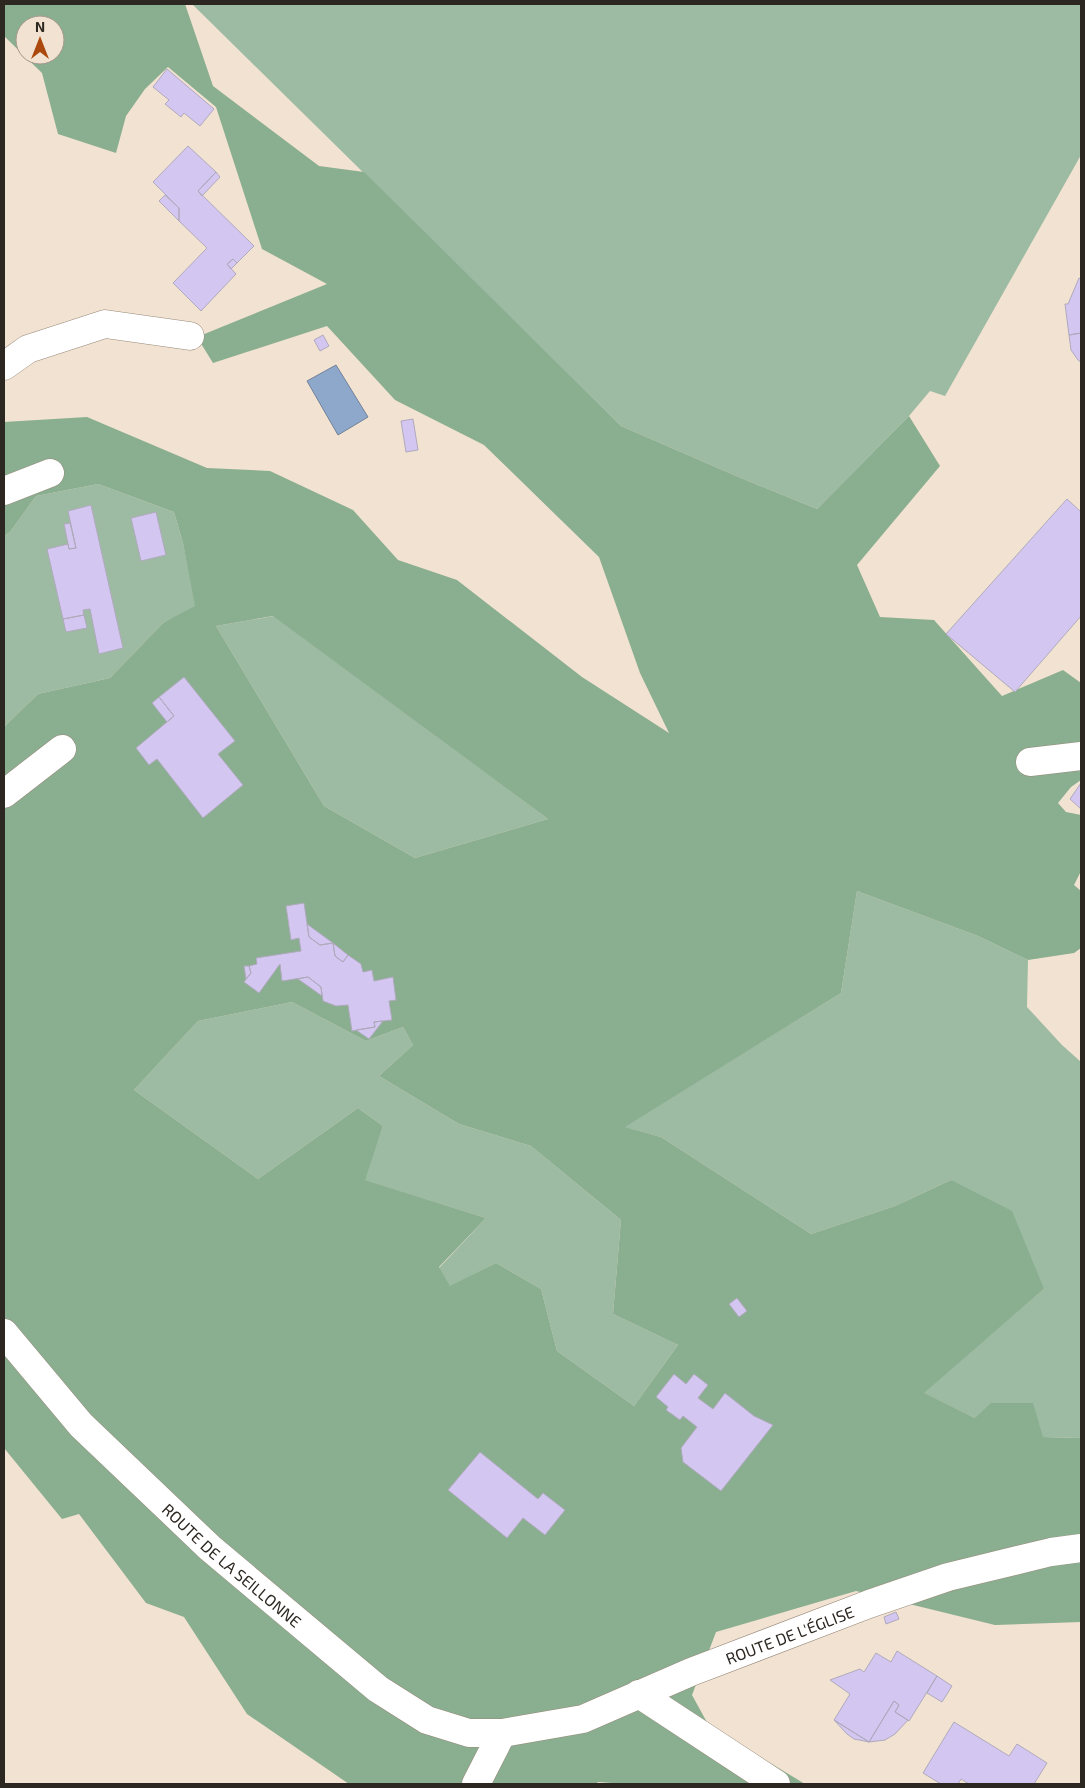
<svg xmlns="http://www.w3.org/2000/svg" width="1085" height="1788" font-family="'Exo 2',sans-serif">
<rect width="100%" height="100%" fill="#f2e2d2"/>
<!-- green -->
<path fill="#9dbba2" d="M 192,4 L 1081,4 L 1081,155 L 945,396 L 930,391 L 909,416 L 817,509 L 741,478 L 621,426 Z
M 98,484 L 174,512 L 183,543 L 196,607 L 163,623 L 110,678 L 38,694 L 4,727 L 4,536 L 10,532 L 36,496 Z
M 274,616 L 548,819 L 415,858 L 324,806 L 216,626 Z
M 857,891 L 978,936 L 1028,960 L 1027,1007 L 1062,1045 L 1081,1062 L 1081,1438 L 1043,1437 L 975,1418 L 923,1393 L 1044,1289 L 951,1180 L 895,1206 L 811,1234 L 661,1137 L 624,1127 L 841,993 Z
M 292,1002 L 366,1041 L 403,1027 L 413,1045 L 379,1076 L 459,1124 L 531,1146 L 621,1220 L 613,1314 L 678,1345 L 634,1406 L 557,1351 L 541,1289 L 496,1263 L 450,1287 L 439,1268 L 486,1218 L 364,1180 L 383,1126 L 358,1108 L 258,1179 L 134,1090 L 198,1021 Z"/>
<!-- forest -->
<path fill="#8aae90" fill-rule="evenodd" d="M 4,4 L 185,4 L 213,86 L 319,166 L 364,172 L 621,426 L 741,478 L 817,509 L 909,416 L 940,466 L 857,565 L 880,617 L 934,620 L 1002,696 L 1063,670 L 1081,683 L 1081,780 L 1071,787 L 1058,803 L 1066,812 L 1081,815 L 1081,871 L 1074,885 L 1081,891 L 1081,948 L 1074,953 L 1028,960 L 978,936 L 857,891 L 841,993 L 625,1127 L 661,1137 L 811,1234 L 895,1206 L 951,1180 L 1012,1211 L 1044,1289 L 924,1393 L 975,1418 L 991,1403 L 1033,1403 L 1043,1437 L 1081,1438 L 1081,1622 L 995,1625 L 856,1591 L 716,1632 L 692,1695 L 709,1726 L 805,1784 L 626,1784 L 598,1782 L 596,1784 L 349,1784 L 247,1714 L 184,1617 L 146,1603 L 79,1514 L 62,1519 L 4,1448 L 4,727 L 38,694 L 110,678 L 163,623 L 195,606 L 183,543 L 174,512 L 98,484 L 36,496 L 10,532 L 4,536 L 4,422 L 87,417 L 207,468 L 270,471 L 353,510 L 398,560 L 457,580 L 582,677 L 669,733 L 640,673 L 599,557 L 484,445 L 395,400 L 327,326 L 213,363 L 197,337 L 327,284 L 262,249 L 216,107 L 168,67 L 145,89 L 126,116 L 116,153 L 58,134 L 42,73 L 4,36 ZM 25,25 L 55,25 L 55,55 L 25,55 ZM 273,616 L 548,819 L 415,858 L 324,806 L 216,626 ZM 292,1002 L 366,1041 L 403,1027 L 413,1045 L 379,1076 L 459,1124 L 531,1146 L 621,1220 L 613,1314 L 678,1345 L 634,1406 L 557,1351 L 541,1289 L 496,1263 L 450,1286 L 439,1267 L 486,1218 L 365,1180 L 383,1126 L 358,1108 L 258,1179 L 134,1090 L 198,1021 Z"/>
<!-- water -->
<path fill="#8ea8cb" stroke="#718198" d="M 336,365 L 368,417 L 338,435 L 307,381 Z"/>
<!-- building -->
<path fill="#d3c6f0" stroke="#afaabc" d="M 167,69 L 214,109 L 200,126 L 184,113 L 181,117 L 165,104 L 169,100 L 153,87 Z
M 188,146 L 216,172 L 198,191 L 254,246 L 237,263 L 233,259 L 227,264 L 236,274 L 201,311 L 173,283 L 207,248 L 179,221 L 179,208 L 153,182 Z
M 216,172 L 220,177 L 202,196 L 198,191 Z
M 165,195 L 179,208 L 179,221 L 159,201 Z
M 233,259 L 237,263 L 231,269 L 227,264 Z
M 1079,278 L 1081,279 L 1081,333 L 1069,335 L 1065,304 L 1068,304 Z
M 1081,333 L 1081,362 L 1078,360 L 1071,350 L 1069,335 Z
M 323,335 L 329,346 L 320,351 L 314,340 Z
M 413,419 L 418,450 L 406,452 L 401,421 Z
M 1067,499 L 1081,512 L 1081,616 L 1015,692 L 946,634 Z
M 91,505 L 123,648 L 99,654 L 90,609 L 83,610 L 84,615 L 63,619 L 47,549 L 68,544 L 69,549 L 76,548 L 68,511 Z
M 156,512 L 166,555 L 141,561 L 131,518 Z
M 70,523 L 76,548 L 69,549 L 64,524 Z
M 84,615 L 87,628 L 66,632 L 63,619 Z
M 184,677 L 235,741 L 218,754 L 243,785 L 203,818 L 157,759 L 149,765 L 136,748 L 174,716 L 159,697 Z
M 159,697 L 174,716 L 167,722 L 152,703 Z
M 1081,783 L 1081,809 L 1070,799 Z
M 304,903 L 309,937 L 320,945 L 333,943 L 335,956 L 343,962 L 348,955 L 361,964 L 363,972 L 372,970 L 374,981 L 393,977 L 396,1000 L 389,1001 L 392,1020 L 374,1022 L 375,1027 L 352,1031 L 348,1005 L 336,1006 L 323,1001 L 321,987 L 308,977 L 282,981 L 280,964 L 259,993 L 244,982 L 251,973 L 249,966 L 257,964 L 256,958 L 301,951 L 299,938 L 291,940 L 286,906 Z
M 307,924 L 333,943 L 320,945 L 309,937 Z
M 333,943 L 348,955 L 343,962 L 335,956 Z
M 244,966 L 249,966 L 251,973 L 246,979 Z
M 308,977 L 321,987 L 322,996 L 298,979 Z
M 383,1021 L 369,1039 L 356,1030 L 375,1027 L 374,1022 Z
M 737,1298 L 747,1311 L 739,1317 L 729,1304 Z
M 674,1374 L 686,1384 L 694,1374 L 708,1385 L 698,1398 L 713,1409 L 725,1393 L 754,1416 L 773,1425 L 721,1491 L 683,1462 L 681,1448 L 697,1427 L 683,1416 L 680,1420 L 666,1410 L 668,1407 L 656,1397 Z
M 480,1452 L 538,1499 L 543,1493 L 565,1510 L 545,1535 L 523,1518 L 507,1538 L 448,1490 Z
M 896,1612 L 899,1619 L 886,1624 L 884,1617 Z
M 897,1651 L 937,1676 L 909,1721 L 895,1712 L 899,1705 L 894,1701 L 869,1742 L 834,1720 L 850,1694 L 830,1680 L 860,1669 L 864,1672 L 876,1653 L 891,1662 Z
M 937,1676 L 952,1686 L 942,1702 L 927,1693 Z
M 894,1701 L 899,1705 L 895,1712 L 908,1720 L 895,1734 L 885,1740 L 869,1742 Z
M 834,1720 L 869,1742 L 854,1739 L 847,1734 Z
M 954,1722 L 1009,1756 L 1017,1744 L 1047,1763 L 1034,1784 L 969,1784 L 961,1779 L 958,1784 L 941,1784 L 923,1773 Z"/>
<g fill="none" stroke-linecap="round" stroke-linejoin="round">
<defs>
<g id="minor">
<path d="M 4,366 L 28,349 L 105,324 L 190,336"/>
<path d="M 4,491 L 50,473"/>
<path d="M 1030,762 L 1081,756"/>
<path d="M 4,794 L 62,749"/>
<path id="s1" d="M 4,1333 L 81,1425 L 210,1548 L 378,1689 L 427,1720 L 469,1733 L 502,1733 L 583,1719 L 691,1672 L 869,1604 L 948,1577 L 1051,1552 L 1081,1548"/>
<path d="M 639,1694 L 776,1784"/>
<path d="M 476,1784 L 502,1733"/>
</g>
</defs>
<!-- minor casing -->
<use href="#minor" stroke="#988a7b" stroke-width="29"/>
<!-- minor -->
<use href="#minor" stroke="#fff" stroke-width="28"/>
</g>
<g text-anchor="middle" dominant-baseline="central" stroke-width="4" stroke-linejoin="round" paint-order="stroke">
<!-- street labels -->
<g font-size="16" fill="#2d2721" stroke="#f2e2d2">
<text stroke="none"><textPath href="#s1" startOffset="326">ROUTE DE LA SEILLONNE</textPath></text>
<text stroke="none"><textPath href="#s1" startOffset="958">ROUTE DE L'ÉGLISE</textPath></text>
</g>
</g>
<!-- border -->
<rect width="1085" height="1788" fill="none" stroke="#2d2721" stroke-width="10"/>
<!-- north arrow -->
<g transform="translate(40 40)"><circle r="24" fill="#f2e2d2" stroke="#a3978b"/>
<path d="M0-4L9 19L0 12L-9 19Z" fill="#ab480d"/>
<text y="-8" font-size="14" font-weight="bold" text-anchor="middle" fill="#2d2721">N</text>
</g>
</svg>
